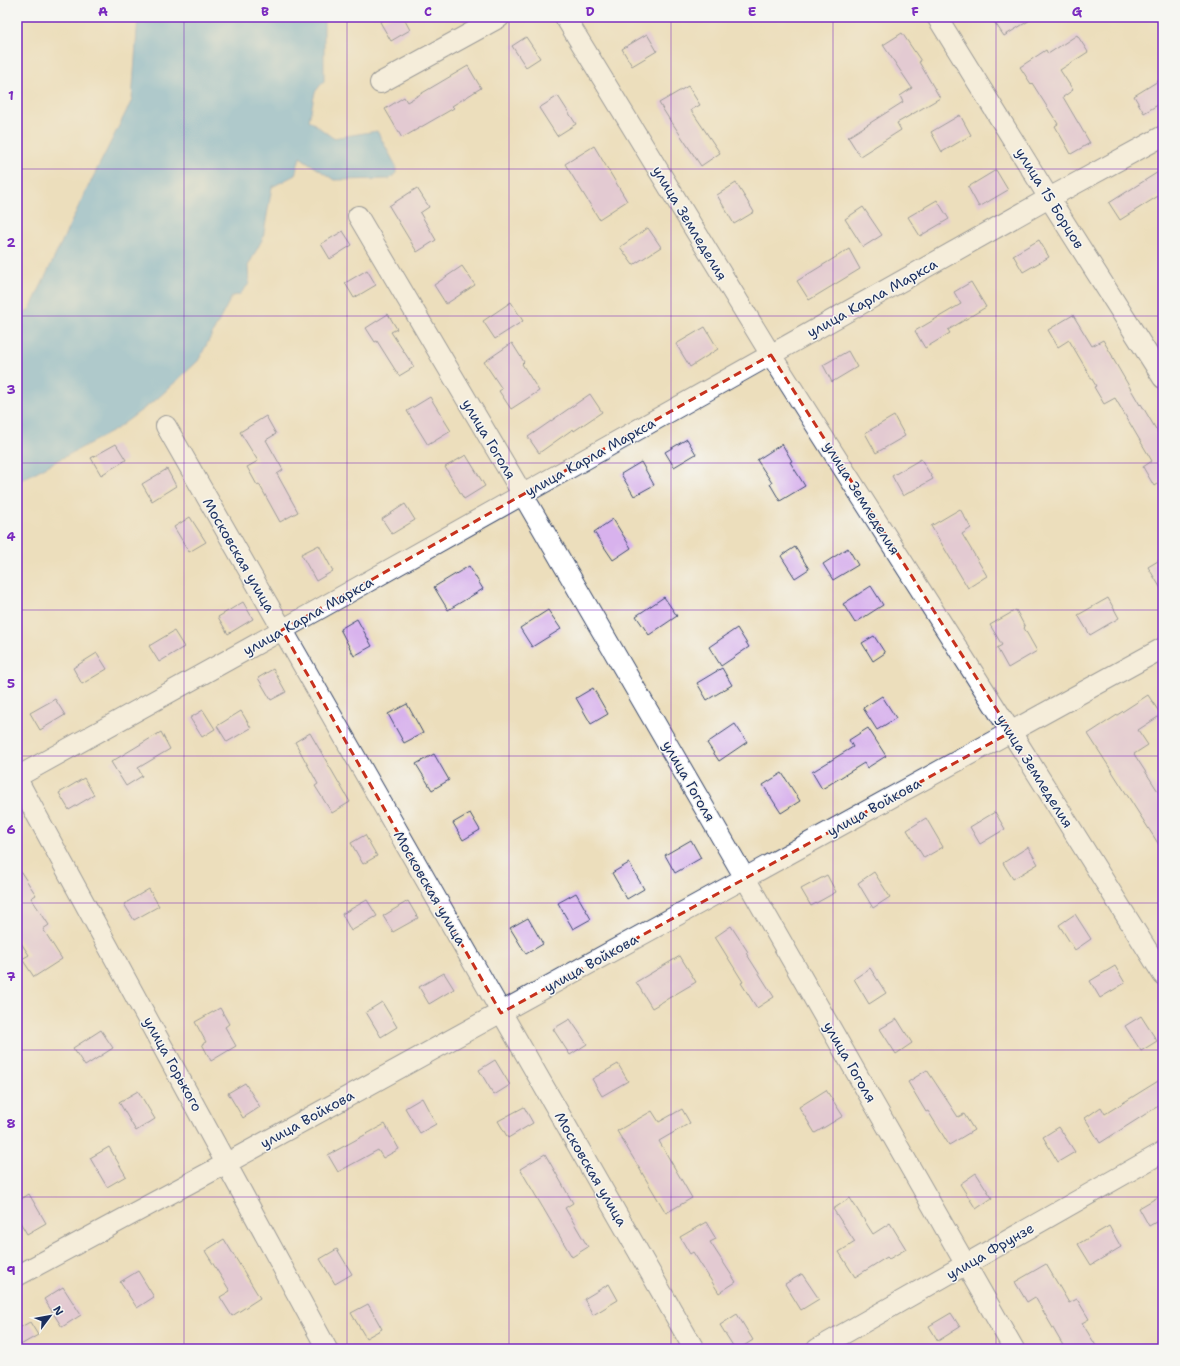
<svg xmlns="http://www.w3.org/2000/svg" width="1180" height="1366" font-family="'Shantell Sans',sans-serif">
<rect width="100%" height="100%" fill="#f6f6f2"/>
<filter id="ink" filterUnits="userSpaceOnUse"><feTurbulence type="fractalNoise" baseFrequency=".025" numOctaves="2"/><feDisplacementMap in="SourceGraphic" scale="8" xChannelSelector="R" yChannelSelector="G"/><feConvolveMatrix kernelMatrix="1 2 1 2 8 2 1 2 1" color-interpolation-filters="sRGB"/></filter>
<filter id="wash" filterUnits="userSpaceOnUse"><feTurbulence type="fractalNoise" baseFrequency=".012" numOctaves="4" result="noise"/><feDisplacementMap in="SourceGraphic" scale="16" xChannelSelector="R" yChannelSelector="G"/><feGaussianBlur stdDeviation="0.9" result="paint"/><feColorMatrix in="noise" values="0 0 0 0 0 0 0 0 0 0 0 0 0 0 0 0 0 1.4 0 .05"/><feComposite in="paint" operator="in"/></filter>
<g filter="url(#wash)">
<rect width="100%" height="100%" fill="#ecdebc"/>
<!-- water -->
<path fill="#65b0dd" stroke="#40709e" d="M 138,17 L 324,17 L 324,81 L 315,92 L 309,120 L 333,138 L 377,131 L 396,166 L 396,173 L 390,179 L 334,180 L 300,157 L 295,175 L 272,187 L 263,238 L 248,266 L 249,284 L 239,295 L 232,296 L 198,361 L 158,398 L 115,430 L 17,482 L 17,318 L 30,309 L 82,199 L 132,100 Z"/>
<g id="blocks">
<!-- building -->
<path fill="#d8b2ed" d="M 389,17 L 403,17 L 410,30 L 391,41 L 380,22 Z
M 991,17 L 1035,17 L 1004,36 Z
M 902,33 L 921,61 L 919,62 L 940,98 L 897,123 L 901,130 L 860,156 L 848,137 L 903,102 L 900,96 L 912,88 L 883,45 Z
M 647,34 L 657,51 L 632,66 L 622,49 Z
M 1077,35 L 1088,52 L 1060,70 L 1073,90 L 1063,97 L 1090,143 L 1071,154 L 1055,126 L 1058,124 L 1032,83 L 1031,84 L 1020,67 L 1046,50 L 1048,54 Z
M 526,37 L 540,58 L 526,67 L 512,46 Z
M 468,66 L 481,88 L 452,106 L 454,108 L 402,138 L 385,109 L 404,97 L 407,102 Z
M 1163,78 L 1163,102 L 1144,113 L 1134,96 Z
M 688,86 L 700,105 L 691,110 L 720,153 L 701,166 L 671,121 L 671,122 L 659,103 Z
M 558,96 L 576,124 L 557,136 L 539,108 Z
M 960,115 L 971,135 L 942,152 L 931,132 Z
M 594,146 L 627,201 L 599,219 L 565,164 Z
M 1163,169 L 1163,193 L 1120,220 L 1109,203 Z
M 996,170 L 1008,190 L 979,207 L 968,187 Z
M 736,183 L 754,212 L 734,224 L 717,195 Z
M 417,188 L 429,207 L 420,213 L 436,240 L 417,252 L 389,206 Z
M 937,200 L 949,219 L 920,236 L 908,217 Z
M 863,207 L 882,235 L 863,247 L 845,219 Z
M 648,228 L 661,247 L 633,265 L 620,247 Z
M 343,231 L 352,245 L 330,259 L 321,244 Z
M 1039,240 L 1049,257 L 1023,272 L 1013,255 Z
M 849,249 L 860,269 L 809,300 L 797,281 Z
M 462,266 L 475,285 L 446,304 L 434,285 Z
M 367,270 L 376,285 L 354,298 L 345,283 Z
M 971,282 L 986,307 L 948,330 L 950,333 L 925,348 L 915,331 L 961,304 L 954,292 Z
M 511,302 L 523,321 L 495,339 L 483,321 Z
M 388,314 L 397,329 L 391,332 L 414,367 L 399,376 L 377,341 L 375,342 L 366,328 Z
M 1073,315 L 1092,346 L 1103,340 L 1113,357 L 1112,357 L 1140,405 L 1141,404 L 1163,441 L 1163,480 L 1154,486 L 1143,467 L 1152,461 L 1115,398 L 1104,404 L 1094,387 L 1096,386 L 1069,340 L 1058,347 L 1048,330 Z
M 705,327 L 718,349 L 690,367 L 676,344 Z
M 512,343 L 524,362 L 522,364 L 539,391 L 511,409 L 499,391 L 502,389 L 484,362 Z
M 848,351 L 857,367 L 832,382 L 823,365 Z
M 590,394 L 602,412 L 574,431 L 573,429 L 539,453 L 528,437 Z
M 430,397 L 451,431 L 428,445 L 407,411 Z
M 266,416 L 276,434 L 266,440 L 283,470 L 277,474 L 298,512 L 280,522 L 259,484 L 257,485 L 247,467 L 258,461 L 240,432 Z
M 894,416 L 905,436 L 876,453 L 865,433 Z
M 687,439 L 696,454 L 674,467 L 665,452 Z
M 116,444 L 126,460 L 101,475 L 91,458 Z
M 782,444 L 792,461 L 790,462 L 805,486 L 780,501 L 770,484 L 772,483 L 757,460 Z
M 466,455 L 485,486 L 464,499 L 445,467 Z
M 921,459 L 933,479 L 903,496 L 892,476 Z
M 641,462 L 654,485 L 634,496 L 621,474 Z
M 167,469 L 176,486 L 152,501 L 142,484 Z
M 405,504 L 415,520 L 392,534 L 382,519 Z
M 960,509 L 971,528 L 962,534 L 987,576 L 968,588 L 931,526 Z
M 190,517 L 206,542 L 189,552 L 174,527 Z
M 613,519 L 631,548 L 613,560 L 594,532 Z
M 319,545 L 333,571 L 316,581 L 301,554 Z
M 795,547 L 809,569 L 795,578 L 781,556 Z
M 848,548 L 858,565 L 833,580 L 823,564 Z
M 1163,558 L 1163,592 L 1148,567 Z
M 469,566 L 483,589 L 448,610 L 434,587 Z
M 871,586 L 883,605 L 855,623 L 843,604 Z
M 664,597 L 677,616 L 649,635 L 636,616 Z
M 1108,598 L 1119,618 L 1090,635 L 1078,615 Z
M 243,602 L 253,619 L 228,634 L 218,617 Z
M 548,610 L 561,629 L 532,647 L 520,628 Z
M 1016,610 L 1025,627 L 1024,628 L 1037,651 L 1008,668 L 997,648 L 1002,645 L 990,625 Z
M 357,619 L 372,646 L 354,656 L 340,629 Z
M 737,628 L 749,647 L 721,666 L 709,647 Z
M 174,631 L 184,647 L 159,662 L 149,646 Z
M 874,636 L 885,653 L 873,661 L 862,643 Z
M 97,653 L 107,669 L 82,684 L 73,668 Z
M 722,668 L 732,685 L 707,700 L 697,683 Z
M 273,669 L 286,692 L 271,700 L 258,678 Z
M 593,688 L 608,714 L 591,724 L 576,698 Z
M 1148,695 L 1161,715 L 1138,730 L 1148,745 L 1134,754 L 1163,799 L 1163,851 L 1088,734 Z
M 882,696 L 896,718 L 877,730 L 863,708 Z
M 55,699 L 65,715 L 40,730 L 30,713 Z
M 407,704 L 423,733 L 404,743 L 388,714 Z
M 203,710 L 215,729 L 202,737 L 190,718 Z
M 241,711 L 251,728 L 227,742 L 217,726 Z
M 735,724 L 747,742 L 719,761 L 707,743 Z
M 868,728 L 886,756 L 867,768 L 864,763 L 822,789 L 812,772 L 853,747 L 849,740 Z
M 161,732 L 170,749 L 138,768 L 142,776 L 126,786 L 111,762 Z
M 310,733 L 350,802 L 332,813 L 315,786 L 318,784 L 295,742 Z
M 434,754 L 449,780 L 432,790 L 416,764 Z
M 782,773 L 800,801 L 781,813 L 763,785 Z
M 84,778 L 94,795 L 69,810 L 59,793 Z
M 995,812 L 1005,829 L 980,844 L 970,827 Z
M 470,813 L 480,830 L 463,840 L 453,823 Z
M 926,818 L 943,847 L 924,858 L 907,830 Z
M 365,835 L 377,856 L 363,864 L 351,843 Z
M 691,840 L 701,858 L 675,873 L 665,855 Z
M 1028,847 L 1038,864 L 1013,879 L 1003,863 Z
M 629,863 L 644,889 L 627,899 L 612,873 Z
M 17,866 L 36,895 L 31,898 L 49,925 L 43,929 L 62,959 L 34,977 L 22,959 L 29,955 L 17,937 Z
M 874,872 L 890,897 L 873,908 L 858,883 Z
M 827,875 L 836,892 L 811,906 L 801,889 Z
M 149,889 L 159,906 L 134,920 L 124,904 Z
M 576,893 L 591,919 L 573,929 L 558,903 Z
M 367,900 L 377,916 L 351,931 L 342,914 Z
M 408,901 L 418,918 L 393,932 L 383,916 Z
M 1075,914 L 1091,939 L 1075,950 L 1059,925 Z
M 528,918 L 543,944 L 526,954 L 510,928 Z
M 731,926 L 748,952 L 746,953 L 774,997 L 757,1008 L 741,983 L 743,982 L 715,937 Z
M 680,956 L 696,982 L 652,1008 L 636,982 Z
M 1115,966 L 1125,983 L 1100,998 L 1090,981 Z
M 870,968 L 886,993 L 869,1004 L 854,979 Z
M 444,973 L 454,989 L 429,1004 L 419,987 Z
M 382,1002 L 397,1027 L 381,1037 L 366,1012 Z
M 220,1008 L 229,1024 L 225,1027 L 236,1046 L 211,1061 L 202,1044 L 206,1042 L 195,1022 Z
M 1141,1016 L 1157,1041 L 1141,1051 L 1125,1026 Z
M 570,1019 L 587,1044 L 570,1055 L 553,1029 Z
M 897,1019 L 912,1043 L 896,1054 L 880,1029 Z
M 101,1030 L 113,1048 L 85,1066 L 73,1048 Z
M 495,1060 L 510,1085 L 494,1095 L 479,1070 Z
M 618,1064 L 628,1081 L 602,1096 L 592,1079 Z
M 927,1070 L 958,1117 L 964,1114 L 974,1130 L 949,1145 L 928,1111 L 926,1112 L 908,1082 Z
M 1163,1078 L 1163,1103 L 1100,1143 L 1085,1118 L 1101,1107 L 1105,1114 Z
M 245,1083 L 260,1107 L 243,1118 L 228,1093 Z
M 826,1090 L 843,1116 L 815,1133 L 799,1107 Z
M 138,1091 L 155,1119 L 136,1131 L 119,1102 Z
M 422,1098 L 436,1124 L 420,1133 L 405,1108 Z
M 524,1107 L 533,1123 L 508,1138 L 498,1121 Z
M 682,1109 L 690,1123 L 659,1141 L 692,1198 L 666,1213 L 617,1131 L 652,1111 L 659,1122 Z
M 385,1124 L 399,1149 L 383,1158 L 378,1150 L 338,1172 L 328,1155 Z
M 1059,1127 L 1075,1152 L 1058,1162 L 1043,1137 Z
M 109,1147 L 126,1176 L 107,1187 L 90,1158 Z
M 545,1154 L 573,1203 L 565,1208 L 588,1247 L 572,1257 L 520,1169 Z
M 976,1173 L 992,1198 L 976,1209 L 960,1184 Z
M 29,1194 L 46,1223 L 27,1234 L 17,1217 L 17,1202 Z
M 1163,1194 L 1163,1218 L 1149,1226 L 1139,1208 Z
M 850,1198 L 873,1234 L 890,1223 L 906,1249 L 889,1259 L 887,1257 L 855,1277 L 839,1252 L 855,1242 L 833,1209 Z
M 706,1222 L 716,1239 L 710,1242 L 736,1282 L 719,1293 L 693,1252 L 690,1254 L 680,1237 Z
M 1109,1226 L 1121,1247 L 1091,1265 L 1078,1244 Z
M 224,1239 L 260,1298 L 232,1316 L 220,1297 L 230,1291 L 205,1251 Z
M 337,1249 L 352,1274 L 335,1284 L 320,1259 Z
M 1046,1264 L 1069,1303 L 1077,1299 L 1089,1319 L 1082,1323 L 1098,1349 L 1065,1349 L 1035,1297 L 1027,1302 L 1015,1282 Z
M 138,1271 L 154,1297 L 137,1308 L 120,1282 Z
M 802,1274 L 819,1299 L 801,1310 L 785,1284 Z
M 609,1284 L 618,1300 L 593,1315 L 584,1299 Z
M 63,1287 L 81,1315 L 62,1327 L 44,1299 Z
M 368,1304 L 382,1329 L 366,1338 L 351,1313 Z
M 951,1313 L 960,1327 L 938,1341 L 929,1326 Z
M 737,1314 L 753,1340 L 739,1349 L 735,1349 L 720,1325 Z
M 30,1322 L 38,1335 L 17,1347 L 17,1329 Z"/>
</g>
</g>
<g filter="url(#ink)">
<use href="#blocks" fill-opacity="0" stroke="#3a496c" stroke-width="1"/>
<g fill="none" stroke-linecap="round" stroke-linejoin="round">
<defs>
<path id="minor" d="M 565,17 L 771,355 L 1011,732 L 1163,975
M 937,17 L 1049,198 L 1163,378
M 380,83 L 500,17
M 358,216 L 523,495 L 745,878 L 1014,1349
M 166,426 L 694,1349
M 17,777 L 282,630 L 1049,198 L 1163,136
M 17,779 L 327,1349
M 17,1276 L 227,1163 L 1163,648
M 817,1349 L 1163,1152"/>
</defs>
<!-- minor casing -->
<use href="#minor" stroke="#3a496c" stroke-width="22"/>
<!-- minor -->
<use href="#minor" stroke="#fff" stroke-width="20"/>
</g>
</g>
<!-- marked area -->
<path d="M0 0H1180V1366H0ZM 771,355 L 1011,732 L 501,1013 L 282,630 Z" fill="#ecdebc" fill-opacity=".55" fill-rule="evenodd"/>
<path fill="none" stroke="#c8321e" stroke-width="3" stroke-dasharray="8 5" stroke-linejoin="round" d="M 771,355 L 1011,732 L 501,1013 L 282,630 Z"/>
<!-- grid -->
<path fill="none" stroke="#7b2cbf" stroke-width="1" stroke-opacity="0.55" d="M 184,17 L 184,1349M 347,17 L 347,1349M 509,17 L 509,1349M 671,17 L 671,1349M 833,17 L 833,1349M 996,17 L 996,1349M 17,169 L 1163,169M 17,316 L 1163,316M 17,463 L 1163,463M 17,610 L 1163,610M 17,756 L 1163,756M 17,903 L 1163,903M 17,1050 L 1163,1050M 17,1197 L 1163,1197"/>
<g text-anchor="middle" dominant-baseline="central" stroke-width="3" stroke-linejoin="round" paint-order="stroke">
<!-- street labels -->
<g font-size="14" fill="#1b2f5e" stroke="#f6f6f2">
<text transform="translate(1050 198) rotate(58)">улица 15 Борцов</text>
<text transform="translate(690 223) rotate(59)">улица Земледелия</text>
<text transform="translate(872 298) rotate(-29)">улица Карла Маркса</text>
<text transform="translate(489 439) rotate(59)">улица Гоголя</text>
<text transform="translate(590 457) rotate(-29)">улица Карла Маркса</text>
<text transform="translate(862 498) rotate(58)">улица Земледелия</text>
<text transform="translate(239 555) rotate(60)">Московская улица</text>
<text transform="translate(308 616) rotate(-29)">улица Карла Маркса</text>
<text transform="translate(1035 771) rotate(58)">улица Земледелия</text>
<text transform="translate(689 781) rotate(60)">улица Гоголя</text>
<text transform="translate(874 807) rotate(-29)">улица Войкова</text>
<text transform="translate(430 888) rotate(60)">Московская улица</text>
<text transform="translate(591 963) rotate(-29)">улица Войкова</text>
<text transform="translate(850 1062) rotate(60)">улица Гоголя</text>
<text transform="translate(173 1064) rotate(61)">улица Горького</text>
<text transform="translate(307 1119) rotate(-29)">улица Войкова</text>
<text transform="translate(591 1169) rotate(60)">Московская улица</text>
<text transform="translate(990 1251) rotate(-30)">улица Фрунзе</text>
</g>
</g>
<!-- margin -->
<rect width="1180" height="1366" fill="none" stroke="#f6f6f2" stroke-width="44"/>
<!-- north arrow -->
<g transform="translate(50 1316) rotate(58)" stroke="#f6f6f2" stroke-width="3" paint-order="stroke">
<path d="M0-3L7 15L0 10L-7 15Z" fill="#1b2f5e"/>
<text y="-6" font-size="11" font-weight="bold" text-anchor="middle" fill="#1b2f5e">N</text>
</g>
<rect x="22" y="22" width="1136" height="1322" fill="none" stroke="#7b2cbf" stroke-width="1.5"/>
<g font-size="13" text-anchor="middle" font-weight="bold" fill="#7b2cbf">
<text x="103" y="16">A</text>
<text x="265" y="16">B</text>
<text x="428" y="16">C</text>
<text x="590" y="16">D</text>
<text x="752" y="16">E</text>
<text x="915" y="16">F</text>
<text x="1077" y="16">G</text>
<text x="11" y="100">1</text>
<text x="11" y="247">2</text>
<text x="11" y="394">3</text>
<text x="11" y="541">4</text>
<text x="11" y="688">5</text>
<text x="11" y="834">6</text>
<text x="11" y="981">7</text>
<text x="11" y="1128">8</text>
<text x="11" y="1275">9</text>
</g>
</svg>
